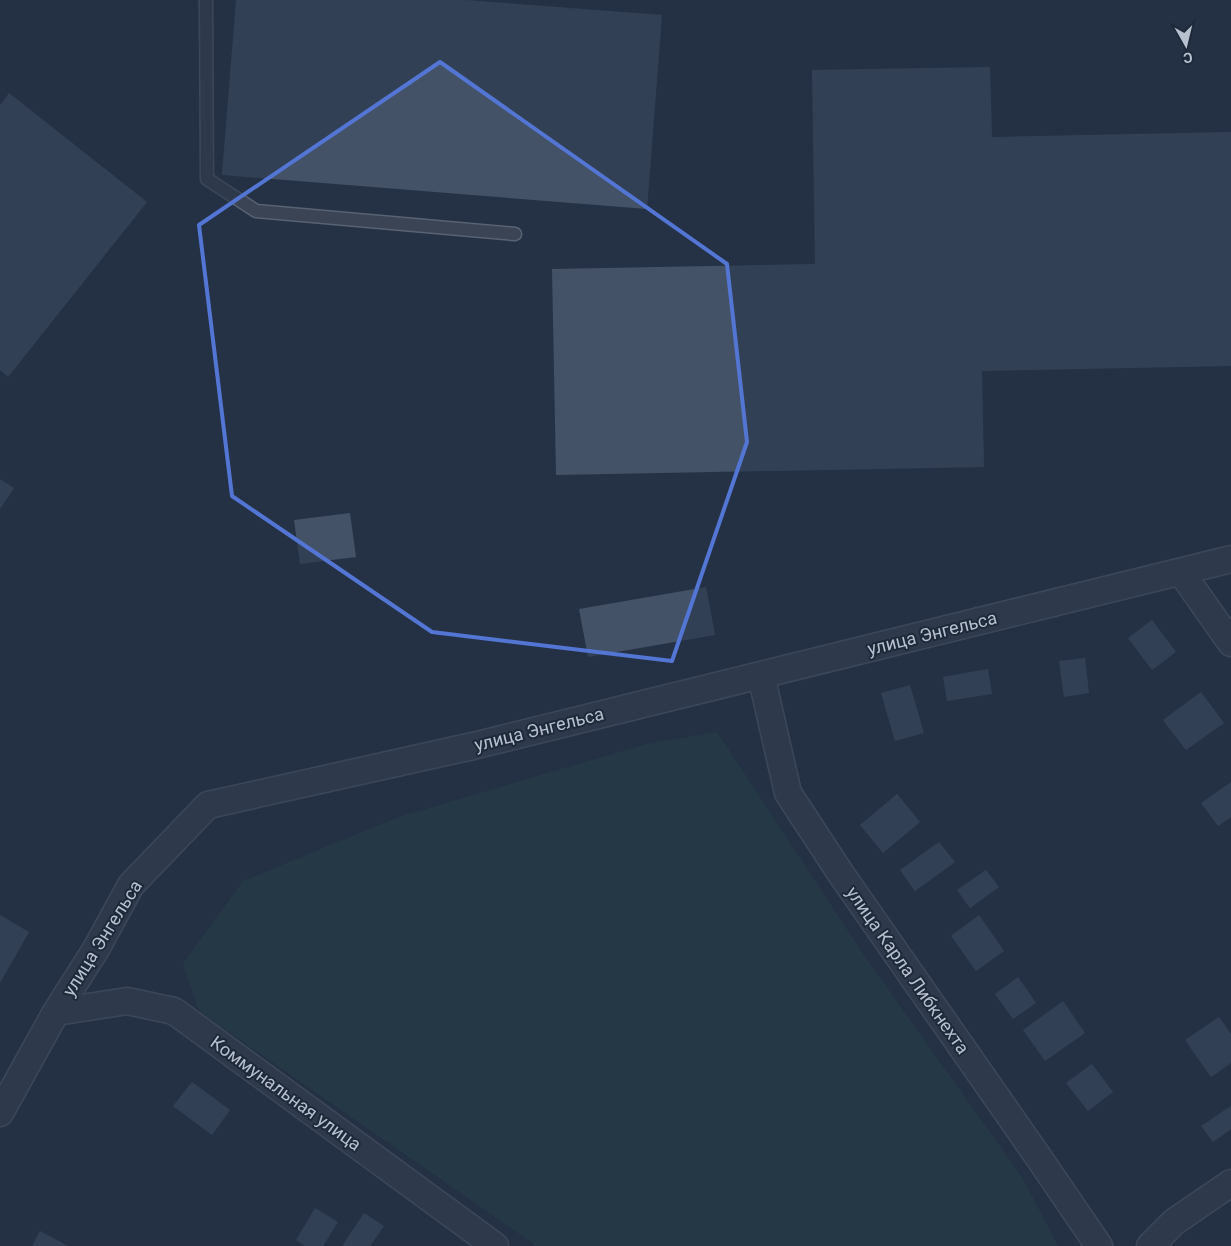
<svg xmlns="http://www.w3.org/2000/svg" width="1231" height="1246" font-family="Roboto,sans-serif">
<rect width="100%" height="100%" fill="#253246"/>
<!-- green -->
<path fill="#274246" d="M 717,732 L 863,954 L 1023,1179 L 1058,1246 L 537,1246 L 199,1011 L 183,964 L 243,881 L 399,817 L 650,743 Z"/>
<!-- building -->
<path fill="#445268" d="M 236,0 L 466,0 L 662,15 L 647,209 L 222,175 Z
M 990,67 L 992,137 L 1231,132 L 1231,366 L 982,371 L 984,467 L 556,475 L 552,269 L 815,264 L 812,70 Z
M 9,93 L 147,202 L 8,377 L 0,370 L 0,105 Z
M 0,479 L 14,488 L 0,509 Z
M 350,513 L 356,557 L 300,564 L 294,520 Z
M 706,587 L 715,635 L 588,657 L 579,609 Z
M 1152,620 L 1176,652 L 1152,670 L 1128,638 Z
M 1085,658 L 1089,693 L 1064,697 L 1059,661 Z
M 988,669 L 992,694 L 947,701 L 943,677 Z
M 910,685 L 924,733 L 895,741 L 881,693 Z
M 1201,692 L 1224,723 L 1186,750 L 1163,720 Z
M 1231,782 L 1231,817 L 1218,826 L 1201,803 Z
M 897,794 L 920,822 L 883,853 L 860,825 Z
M 939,842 L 955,862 L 915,891 L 900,870 Z
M 986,870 L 999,887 L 970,908 L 957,890 Z
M 0,915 L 29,932 L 0,983 Z
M 979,915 L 1004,951 L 976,971 L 951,936 Z
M 1018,977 L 1036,1003 L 1013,1019 L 995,994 Z
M 1063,1001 L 1085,1033 L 1045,1061 L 1023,1030 Z
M 1219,1017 L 1231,1034 L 1231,1063 L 1211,1077 L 1185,1040 Z
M 1092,1064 L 1113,1092 L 1088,1111 L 1066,1083 Z
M 192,1082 L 230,1110 L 212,1135 L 173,1106 Z
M 1231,1106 L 1231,1129 L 1213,1142 L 1201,1126 Z
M 315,1208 L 338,1222 L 323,1246 L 305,1246 L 296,1240 Z
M 364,1213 L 384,1226 L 370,1246 L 342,1246 Z
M 40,1231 L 68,1246 L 32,1246 Z"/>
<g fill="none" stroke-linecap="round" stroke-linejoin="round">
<defs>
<path id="lane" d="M 206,0 L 207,179 L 256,211 L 515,234"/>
<path id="street" d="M 1181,572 L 1231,643
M 761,675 L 788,793 L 841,874 L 1039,1158 L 1099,1246
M 56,1012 L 127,1001 L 174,1011 L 495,1246
M 0,1113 L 56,1012 L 96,949 L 131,885 L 208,805 L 473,746 L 1231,559
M 1150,1246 L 1174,1222 L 1231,1183"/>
</defs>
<!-- lane casing -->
<use href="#lane" stroke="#586272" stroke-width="15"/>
<!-- street casing -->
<use href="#street" stroke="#586272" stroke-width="29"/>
<!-- lane -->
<use href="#lane" stroke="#3a4455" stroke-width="12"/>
<!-- street -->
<use href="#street" stroke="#3a4455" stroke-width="26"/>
</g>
<!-- marked area -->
<path d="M0 0H1231V1246H0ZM 440,62 L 727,264 L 747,442 L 672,661 L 432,632 L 232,496 L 199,225 Z" fill="#253246" fill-opacity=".55" fill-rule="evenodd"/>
<path fill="none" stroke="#5376d4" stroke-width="4" stroke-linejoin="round" d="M 440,62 L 727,264 L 747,442 L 672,661 L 432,632 L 232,496 L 199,225 Z"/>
<g text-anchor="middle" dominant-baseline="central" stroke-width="4" stroke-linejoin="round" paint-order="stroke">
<!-- street labels -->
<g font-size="18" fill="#b7c0ce" stroke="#1e293a">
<text transform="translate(932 633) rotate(-14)">улица Энгельса</text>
<text transform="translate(539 729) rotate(-14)">улица Энгельса</text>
<text transform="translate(102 938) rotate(-58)">улица Энгельса</text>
<text transform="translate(908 970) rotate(55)">улица Карла Либкнехта</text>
<text transform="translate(286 1093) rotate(36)">Коммунальная улица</text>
</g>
</g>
<!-- north arrow -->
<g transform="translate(1186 45) rotate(172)" stroke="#1e293a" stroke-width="4" paint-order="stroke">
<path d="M0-4L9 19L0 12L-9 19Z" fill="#b7c0ce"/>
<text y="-8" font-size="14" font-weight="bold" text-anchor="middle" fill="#b7c0ce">С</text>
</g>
</svg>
